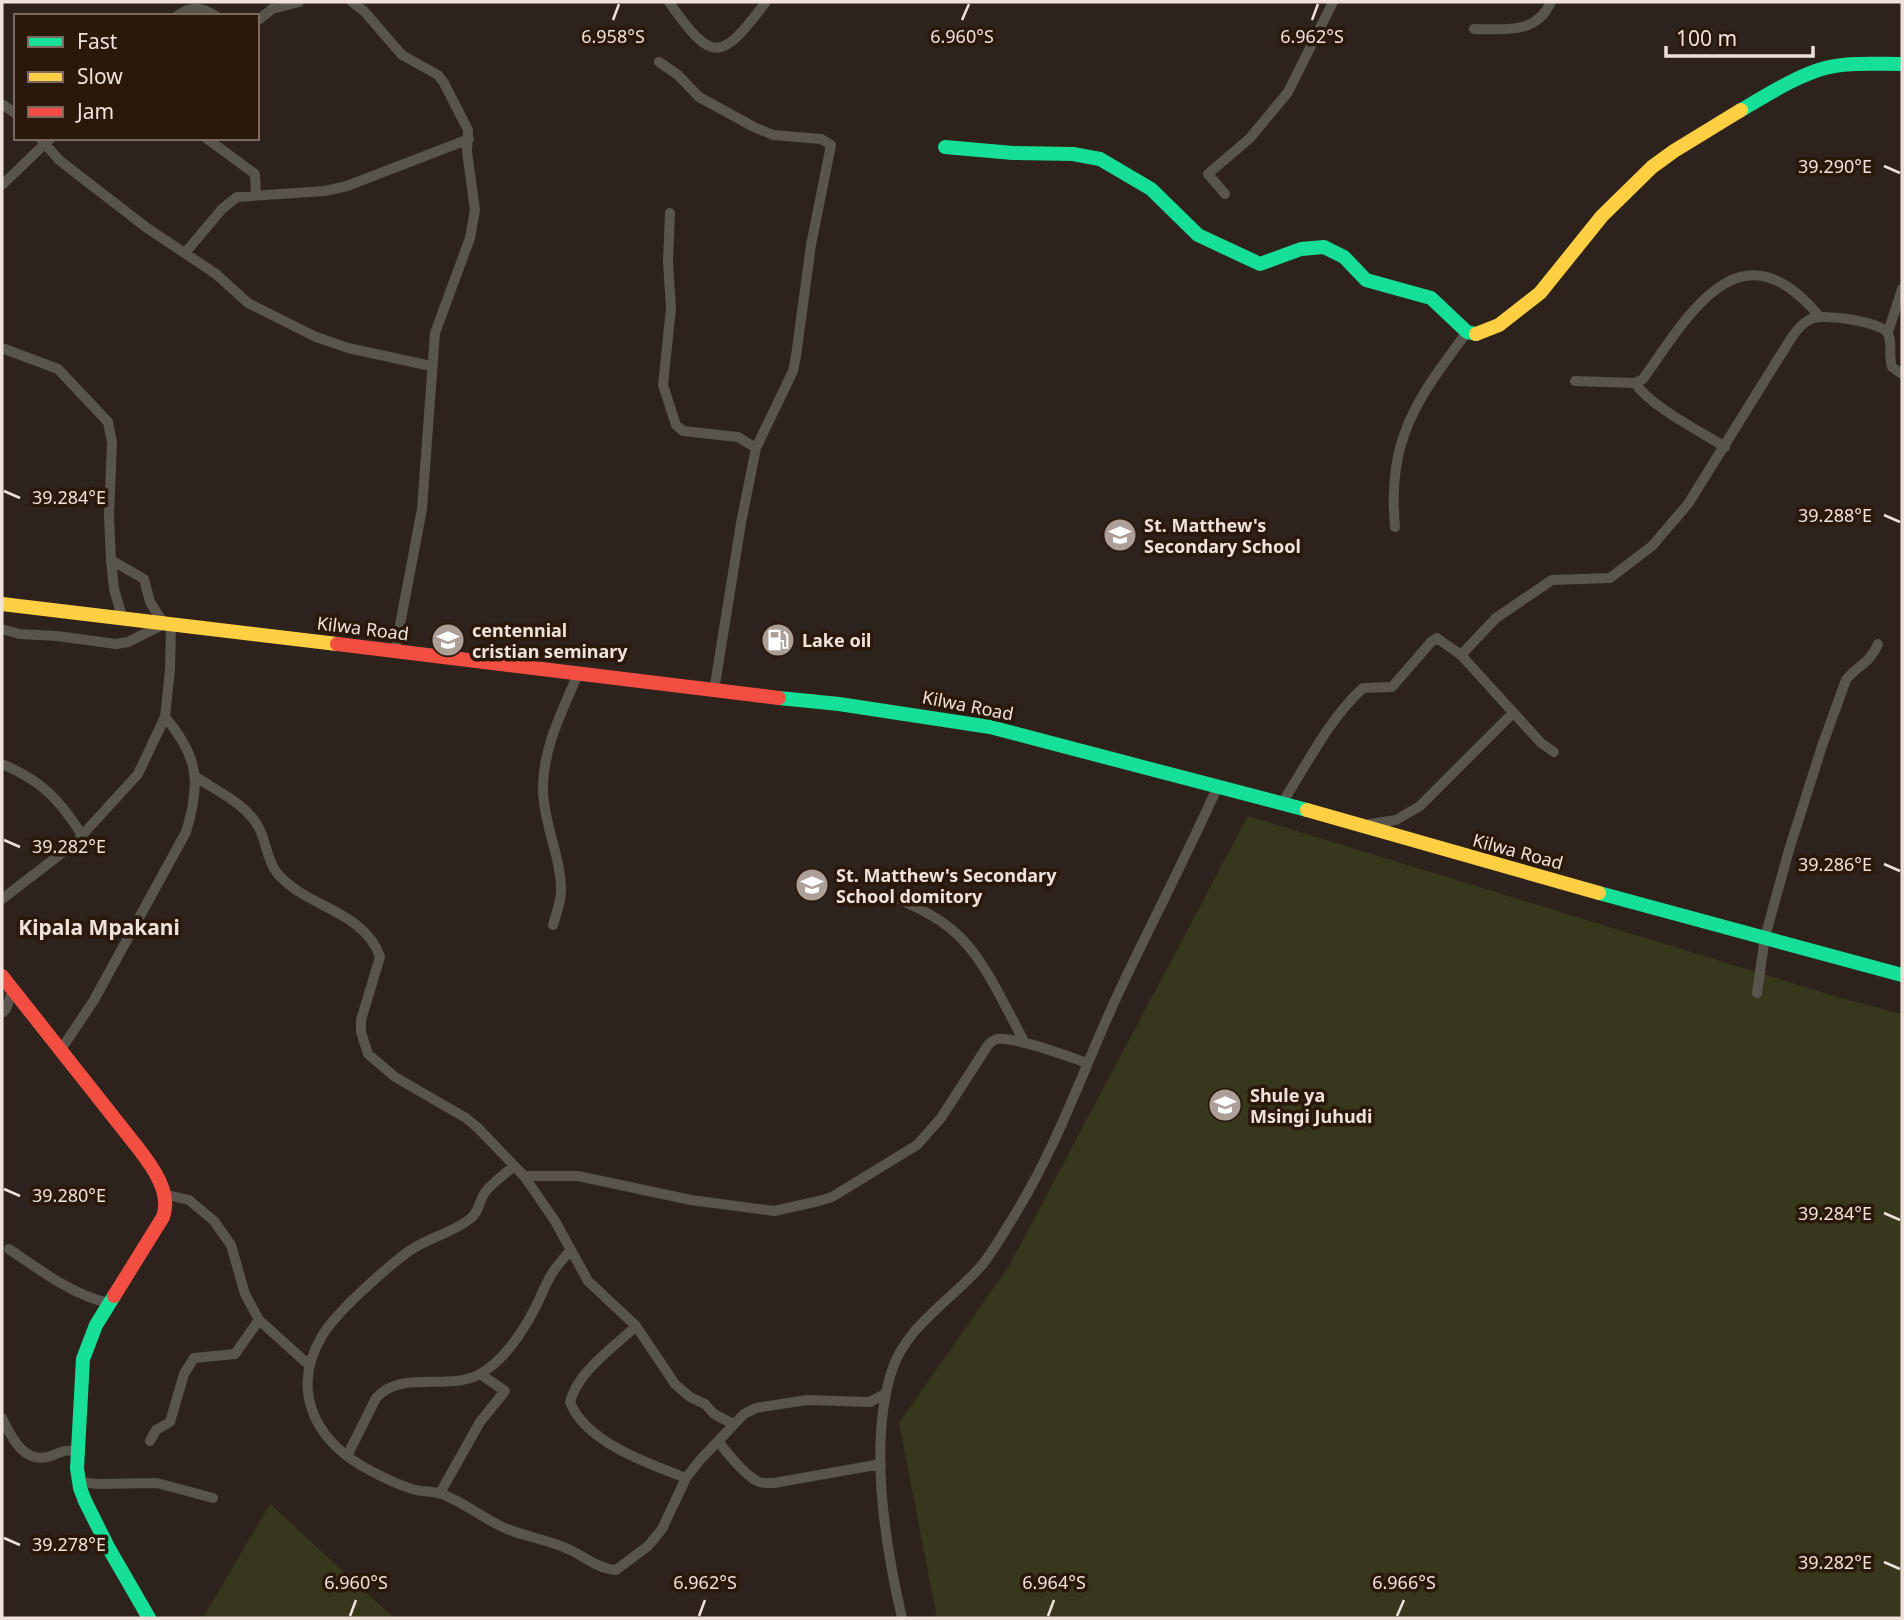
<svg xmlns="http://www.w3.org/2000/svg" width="1904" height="1620" font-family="'Noto Sans',sans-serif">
<rect width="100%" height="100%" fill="#2d221c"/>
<!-- green -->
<path fill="#37371b" d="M 1248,816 L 1841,998 L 1902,1014 L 1902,1618 L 937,1618 L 899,1423 L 1009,1266 Z
M 270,1504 L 394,1618 L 203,1618 Z"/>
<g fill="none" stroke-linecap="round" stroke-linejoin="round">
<!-- street -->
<path stroke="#59544c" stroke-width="10" d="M 352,2 L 364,11 L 402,55 L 438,75 L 444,83 L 468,130 L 467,152 L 475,210 L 470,238 L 435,333 L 422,509 L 395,651
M 669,2 C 713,65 721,61 766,2
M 177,16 C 192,5 201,7 216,16
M 257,21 L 272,9 L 299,2
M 1474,29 C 1505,29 1536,35 1551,2
M 659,62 L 678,75 L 699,97 L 754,127 L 773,135 L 821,139 L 831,145 L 811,245 L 796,356 L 793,371 L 756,448 L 741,523 L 714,691
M 2,104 L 16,114
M 40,138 L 59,160 L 147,228 L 216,274 L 248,303 L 316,337 L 348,348 L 431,366
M 206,138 L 255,174 L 256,194
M 2,185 L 51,138
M 1225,194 L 1208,174 L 1250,138 L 1288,92 L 1333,2
M 670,213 L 668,262 L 671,308 L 663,385 L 676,425 L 683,431 L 738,437 L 756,448
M 185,253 L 222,209 L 237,197 L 325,191 L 347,186 L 469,139
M 1888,332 L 1902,289
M 2,348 L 58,369 L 108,422 L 112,442 L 109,516 L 111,560 L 114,589 L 123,620
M 1575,381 L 1635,383 L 1643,379 C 1690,313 1740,221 1819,316
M 1635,383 C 1651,407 1700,431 1725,447
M 1395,527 C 1387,439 1417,399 1467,332
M 2,629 L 19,634 L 57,636 L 116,644 L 128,642 L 164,624 L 150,602 L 144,579 L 111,560
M 1461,655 L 1496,618 L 1552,580 L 1610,578 L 1652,546 L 1688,504 L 1780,356 C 1788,344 1797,325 1811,319 C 1823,313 1884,322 1888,334 C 1893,344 1888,356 1892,367 L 1902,374
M 2,764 C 42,781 59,799 82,835
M 196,777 C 217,791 248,805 259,828 C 266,841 267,861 277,873 C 306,908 364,910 380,957 L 361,1020 L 361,1032 L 368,1054 L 395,1077 L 466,1118 L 478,1128 L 524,1176 L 555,1221 L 588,1281 L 636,1326 L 675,1384 L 690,1397 L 705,1404 L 714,1414 L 733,1424
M 1282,803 C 1308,763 1328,720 1363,688 L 1392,687 L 1431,642 L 1437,638 L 1461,655 L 1541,743 L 1554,752
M 1370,824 L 1396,820 L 1420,806 L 1513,713
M 894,897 C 914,906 934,915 951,929 C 983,954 1005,1007 1025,1043
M 2,899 L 75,843 L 138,774 L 165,717 L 170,670 L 171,624
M 553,925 C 556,915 560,904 561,893 C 562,859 544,826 543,791 C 542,749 563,709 579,672
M 1757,993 L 1765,937 L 1789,850 L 1822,746 L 1846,680 C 1858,664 1868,666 1878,644
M 2,1013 L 6,1009 L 13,990
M 62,1048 L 94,1000 L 186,832 C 201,783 199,757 165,717
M 514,1166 C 505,1174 493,1182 486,1191 C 479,1199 480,1211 471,1218 C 452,1234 425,1238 405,1254 C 383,1271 336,1312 322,1336 C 291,1388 313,1437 362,1466 C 378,1475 397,1485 416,1490 C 424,1492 434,1491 442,1494 C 465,1503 484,1519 507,1529 C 527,1537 549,1540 568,1549 C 584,1556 598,1569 616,1570 L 648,1546 L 662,1529 L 686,1478 L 700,1460 L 744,1414 L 756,1408 L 807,1400 L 870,1402 L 885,1394
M 524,1176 L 578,1176 L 691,1200 L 774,1211 L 819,1201 L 832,1197 L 917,1145 L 941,1118 L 988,1045 C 991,1042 993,1040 997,1039 C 1015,1036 1069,1057 1088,1063
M 163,1194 L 189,1200 L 214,1221 L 231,1245 L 245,1294 L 259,1320 L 310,1366
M 9,1249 C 40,1270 72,1295 109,1303
M 636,1326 C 613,1348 578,1371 570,1402 C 585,1442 649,1464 686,1478
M 2,1418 C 12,1438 24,1465 51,1456 C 61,1452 66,1449 78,1451
M 150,1441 L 156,1430 L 170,1422 L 184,1374 L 194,1358 L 235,1354 L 259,1320
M 718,1441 C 726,1452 745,1475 757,1481 C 762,1484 769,1483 774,1483 L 881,1464
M 347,1456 L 376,1398 C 402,1369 446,1391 478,1375 C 502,1363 522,1333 534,1310 C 541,1297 545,1284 553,1272 C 558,1264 565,1257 570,1251
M 79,1482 L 98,1484 L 157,1483 L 213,1498
M 440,1493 L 480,1422 L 505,1391 L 480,1374
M 902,1618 C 885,1545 869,1446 891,1373 C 905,1326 952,1300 982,1265 C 994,1250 1004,1232 1014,1216 C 1057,1147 1083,1070 1117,996 C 1150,926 1186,857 1218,786"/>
<!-- fast -->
<path stroke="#16e098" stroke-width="14" d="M 1741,110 C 1767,95 1796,76 1825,68 C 1849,62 1877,64 1902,64
M 945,147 L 1013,153 L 1073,154 L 1100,159 L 1151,189 L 1198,235 L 1260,264 L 1301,249 L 1324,247 L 1344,257 L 1366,280 L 1431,298 L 1467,332 L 1476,334
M 779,698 L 839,704 L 990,727 L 1307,810
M 1599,893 L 1902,975
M 114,1296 L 96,1325 L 83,1359 L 77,1468 L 80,1488 L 85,1501 L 108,1547 L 149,1618"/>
<!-- slow -->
<path stroke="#ffcf43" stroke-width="14" d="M 1476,334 L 1499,325 L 1540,293 L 1602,216 L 1652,167 L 1674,151 L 1741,110
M 2,604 L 337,644
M 1307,810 L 1599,893"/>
<!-- jam -->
<path stroke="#f24e42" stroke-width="14" d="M 337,644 L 779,698
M 2,976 L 138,1148 C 152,1166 172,1193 163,1217 L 114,1296"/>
</g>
<!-- ticks -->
<path fill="none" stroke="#efe2da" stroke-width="2.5" d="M 613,20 L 619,4M 962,20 L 969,4M 1312,20 L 1318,4M 1884,166 L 1900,173M 4,491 L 20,498M 1884,515 L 1900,522M 4,840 L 20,847M 1884,864 L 1900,871M 4,1189 L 20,1196M 1884,1213 L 1900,1220M 4,1538 L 20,1545M 1884,1562 L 1900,1569M 350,1616 L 356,1600M 699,1616 L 705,1600M 1048,1616 L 1054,1600M 1397,1616 L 1404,1600"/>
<!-- icons -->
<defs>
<symbol id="school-disc" viewBox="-11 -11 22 22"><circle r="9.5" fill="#ab9f98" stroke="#2a180b"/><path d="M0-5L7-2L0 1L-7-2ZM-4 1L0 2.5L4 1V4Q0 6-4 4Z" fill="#fff"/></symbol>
<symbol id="fuel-disc" viewBox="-11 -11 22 22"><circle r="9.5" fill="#ab9f98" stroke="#2a180b"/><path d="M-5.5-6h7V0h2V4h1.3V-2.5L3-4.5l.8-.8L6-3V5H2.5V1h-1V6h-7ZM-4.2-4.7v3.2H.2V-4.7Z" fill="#fff"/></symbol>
</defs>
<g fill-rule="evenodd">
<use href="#school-disc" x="1101" y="516" width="38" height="38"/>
<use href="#school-disc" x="429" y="621" width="38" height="38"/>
<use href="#fuel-disc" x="759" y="621" width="38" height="38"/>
<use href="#school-disc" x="793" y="866" width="38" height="38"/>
<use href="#school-disc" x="1206" y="1086" width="38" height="38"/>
</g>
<g text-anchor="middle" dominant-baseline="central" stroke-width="7" stroke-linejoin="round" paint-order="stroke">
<!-- poi labels -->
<g font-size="18" font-weight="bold" fill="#efe2da" stroke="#2a180b" text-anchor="start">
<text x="1144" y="525">St. Matthew's<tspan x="1144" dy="21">Secondary School</tspan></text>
<text x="472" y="630">centennial<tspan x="472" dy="21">cristian seminary</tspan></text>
<text x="802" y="640">Lake oil</text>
<text x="836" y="875">St. Matthew's Secondary<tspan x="836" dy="21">School domitory</tspan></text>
<text x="1250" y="1095">Shule ya<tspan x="1250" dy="21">Msingi Juhudi</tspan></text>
</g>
<!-- street labels -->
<g font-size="18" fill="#efe2da" stroke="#2a180b">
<text transform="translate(363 628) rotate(7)">Kilwa Road</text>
<text transform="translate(968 705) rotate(11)">Kilwa Road</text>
<text transform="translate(1518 851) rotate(15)">Kilwa Road</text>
</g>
<!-- quarter labels -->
<g font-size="21" font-weight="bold" fill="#efe2da" stroke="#2a180b">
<text x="99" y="927">Kipala Mpakani</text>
</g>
</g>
<g font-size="18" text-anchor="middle" fill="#efe2da" stroke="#2a180b" stroke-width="7" stroke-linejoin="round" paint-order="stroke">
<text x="613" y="43">6.958°S</text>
<text x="962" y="43">6.960°S</text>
<text x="1312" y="43">6.962°S</text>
<text x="1835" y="173">39.290°E</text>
<text x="69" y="504">39.284°E</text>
<text x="1835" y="522">39.288°E</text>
<text x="69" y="853">39.282°E</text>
<text x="1835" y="871">39.286°E</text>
<text x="69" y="1202">39.280°E</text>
<text x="1835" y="1220">39.284°E</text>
<text x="69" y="1551">39.278°E</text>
<text x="1835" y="1569">39.282°E</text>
<text x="356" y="1589">6.960°S</text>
<text x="705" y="1589">6.962°S</text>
<text x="1054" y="1589">6.964°S</text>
<text x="1404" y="1589">6.966°S</text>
</g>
<!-- border -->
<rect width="1904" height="1620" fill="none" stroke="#efe2da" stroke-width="7"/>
<!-- legend -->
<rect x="14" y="14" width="245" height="126" fill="#2a180b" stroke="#79695e" stroke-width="2"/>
<rect x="28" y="37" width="35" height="10" fill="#16e098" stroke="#79695e" stroke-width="2"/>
<text x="77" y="49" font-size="21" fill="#efe2da">Fast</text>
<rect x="28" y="72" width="35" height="10" fill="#ffcf43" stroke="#79695e" stroke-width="2"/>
<text x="77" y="84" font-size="21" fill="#efe2da">Slow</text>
<rect x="28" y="107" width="35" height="10" fill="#f24e42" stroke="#79695e" stroke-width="2"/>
<text x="77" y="119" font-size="21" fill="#efe2da">Jam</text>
<!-- scale -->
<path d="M1666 46v10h147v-10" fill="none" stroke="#efe2da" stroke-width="3.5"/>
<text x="1676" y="46" font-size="21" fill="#efe2da" stroke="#2a180b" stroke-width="5" paint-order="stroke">100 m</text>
</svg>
